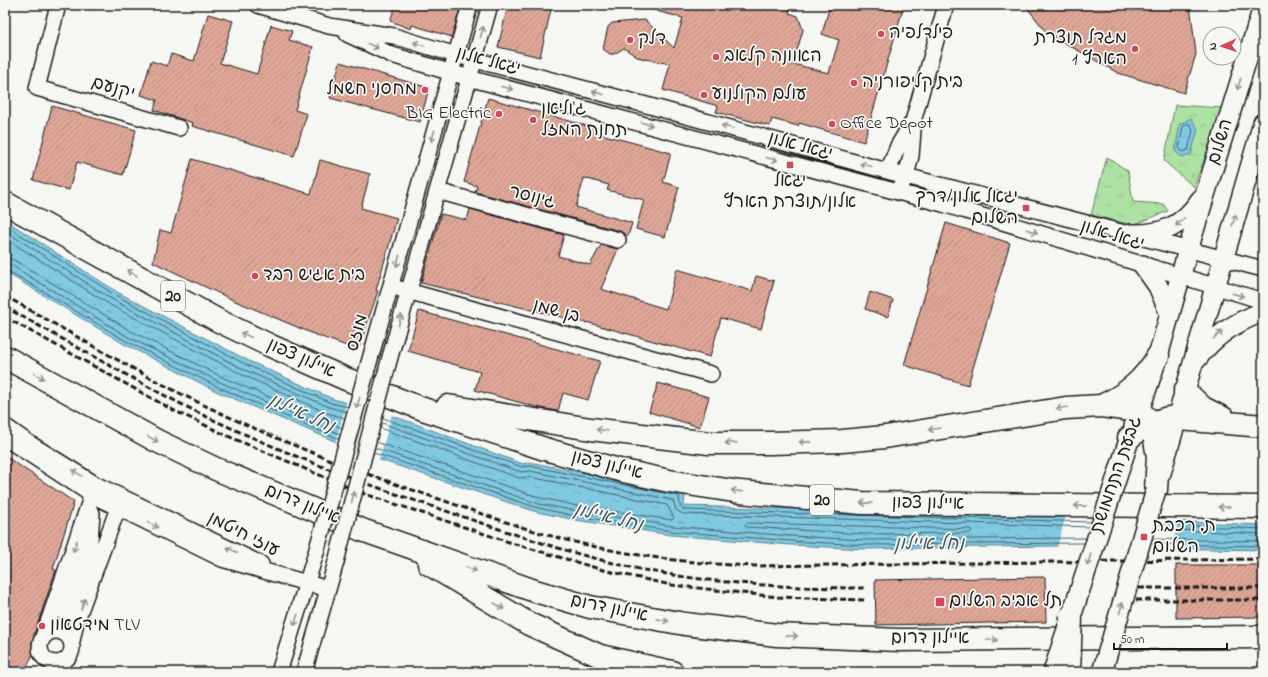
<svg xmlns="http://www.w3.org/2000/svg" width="1268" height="677" font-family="'Indie Flower','Playpen Sans Hebrew',sans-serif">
<defs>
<pattern id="park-tufts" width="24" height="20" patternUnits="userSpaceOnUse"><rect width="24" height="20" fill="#aee2a4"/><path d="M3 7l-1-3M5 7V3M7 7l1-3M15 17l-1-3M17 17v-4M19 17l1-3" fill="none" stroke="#95c18d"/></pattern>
<pattern id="water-ripples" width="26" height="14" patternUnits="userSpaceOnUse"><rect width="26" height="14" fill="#80c9e1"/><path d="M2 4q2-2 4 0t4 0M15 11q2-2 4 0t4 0" fill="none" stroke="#6eacc0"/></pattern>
<pattern id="building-hatch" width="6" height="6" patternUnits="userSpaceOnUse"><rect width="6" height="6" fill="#dea697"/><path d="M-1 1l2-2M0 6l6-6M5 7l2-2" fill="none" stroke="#be8e82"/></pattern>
</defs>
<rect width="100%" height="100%" fill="#f6f6f2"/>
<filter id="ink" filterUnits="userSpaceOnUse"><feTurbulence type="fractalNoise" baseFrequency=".025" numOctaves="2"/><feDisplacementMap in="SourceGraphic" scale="8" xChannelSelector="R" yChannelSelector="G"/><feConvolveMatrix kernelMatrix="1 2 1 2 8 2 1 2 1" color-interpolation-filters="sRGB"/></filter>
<g filter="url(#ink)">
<!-- park -->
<path fill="url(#park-tufts)" stroke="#657f60" d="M 1175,105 L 1223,108 L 1194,187 L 1164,161 Z
M 1107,157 L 1128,171 L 1133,202 L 1163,204 L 1168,211 L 1133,225 L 1091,215 Z"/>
<!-- water -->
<path fill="url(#water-ripples)" stroke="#588492" d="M 1191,118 L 1198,129 L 1191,154 L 1182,157 L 1175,151 L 1180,124 Z
M 5,220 L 119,293 L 249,361 L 333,399 L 399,418 L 523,464 L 529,462 L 685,493 L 684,506 L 1026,515 L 1263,525 L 1263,550 L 1052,546 L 864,549 L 791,545 L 671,535 L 576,520 L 537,512 L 377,459 L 218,392 L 124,344 L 5,272 Z"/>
<!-- pier -->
<path fill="#f6f6f2" d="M 347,401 L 392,414 L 379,461 L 335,444 Z
M 1066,515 L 1179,519 L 1171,550 L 1057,548 Z"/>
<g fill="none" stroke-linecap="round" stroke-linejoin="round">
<!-- shore -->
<path stroke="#44616b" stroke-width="1" d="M 1189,124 L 1193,130 L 1188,150 L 1183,152 L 1179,148 L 1183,127 Z
M 5,225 L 117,296 L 247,365 L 331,403 L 348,407
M 5,231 L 115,301 L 245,370 L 329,407 L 346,412
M 5,238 L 112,306 L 243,375 L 327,413 L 345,418
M 5,258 L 14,260 L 131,331 L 224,378 L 342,428
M 5,264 L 11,265 L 128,337 L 222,383 L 340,434
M 5,269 L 126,341 L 220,388 L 339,439
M 383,418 L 522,467 L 530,466 L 679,496 L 680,506 L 684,510 L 1091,522
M 382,423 L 521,472 L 530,471 L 673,500 L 676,510 L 683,514 L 1090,527
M 376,442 L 541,498 L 578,506 L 672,520 L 674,518 L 667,505 L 530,477 L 519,478 L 380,428
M 375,448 L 539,504 L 577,511 L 672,526 L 791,536 L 864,540 L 1086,538
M 374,453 L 538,508 L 576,516 L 671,531 L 791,541 L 864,545 L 1084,543
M 747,523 L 970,529 L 972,531 L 970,533 L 864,534 L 747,527 L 745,525 Z
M 1157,524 L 1263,529
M 1155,529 L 1263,534
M 1152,539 L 1263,541
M 1151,544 L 1263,546"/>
</g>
<!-- building -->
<path fill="url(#building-hatch)" stroke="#1c1c1c" d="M 396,5 L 461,5 L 452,37 L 412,25 L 411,29 L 390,21 Z
M 508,5 L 552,5 L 540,57 L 498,47 Z
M 649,5 L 791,5 L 789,13 L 798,16 L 803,30 L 793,64 L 829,73 L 839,40 L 822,34 L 830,5 L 904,5 L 864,142 L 799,123 L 798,126 L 772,119 L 770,126 L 716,112 L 718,106 L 663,90 L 670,64 L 637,57 L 624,48 L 614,54 L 610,54 L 603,49 L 608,27 L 612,23 L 645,20 L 674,48 L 683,18 L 649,9 Z
M 1025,5 L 1190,5 L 1196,54 L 1184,93 L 1118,73 L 1047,33 Z
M 208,14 L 233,21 L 220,63 L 257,74 L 271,25 L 292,31 L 289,40 L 313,47 L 295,110 L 307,114 L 294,156 L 192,126 L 193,123 L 154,110 L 157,100 L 141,95 L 151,61 L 167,66 L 171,54 L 194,61 Z
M 340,62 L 429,88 L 420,122 L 330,98 Z
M 488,98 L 598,129 L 597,133 L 671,153 L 663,182 L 679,187 L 665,237 L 636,229 L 644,200 L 607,190 L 609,185 L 584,178 L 576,207 L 632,223 L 628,236 L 620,231 L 475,192 L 477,186 L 464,182 Z
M 52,106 L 136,130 L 123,175 L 77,162 L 69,190 L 33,180 Z
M 192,159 L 311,194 L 320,160 L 370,174 L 361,208 L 397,218 L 376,290 L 378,291 L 358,350 L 316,335 L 233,300 L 153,262 L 160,230 L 171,233 Z
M 470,209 L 564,235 L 558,256 L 590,265 L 601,245 L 618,249 L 601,289 L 666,309 L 677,269 L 752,291 L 756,276 L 774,281 L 761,329 L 721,318 L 710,357 L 586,322 L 586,323 L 421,283 L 441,214 L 467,220 Z
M 946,223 L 1010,243 L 968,385 L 904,365 Z
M 870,292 L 893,300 L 888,317 L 865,309 Z
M 419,311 L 600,361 L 588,400 L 563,393 L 558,411 L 536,407 L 475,390 L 480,372 L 408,351 Z
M 658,383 L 709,397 L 700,427 L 649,412 Z
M 5,456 L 74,502 L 53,569 L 56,570 L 34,634 L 34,639 L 37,644 L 25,672 L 5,672 Z
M 1176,565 L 1263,565 L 1263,617 L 1176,618 Z
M 1045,577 L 1046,622 L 876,625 L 875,580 Z"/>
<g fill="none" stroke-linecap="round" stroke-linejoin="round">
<defs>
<path id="minor" d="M 58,5 L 37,88 L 179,128
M 258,5 L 329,26 L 394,36 L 456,55 L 650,106 L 898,174 L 1263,269
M 347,34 L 392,55 L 476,80 L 943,204 L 1263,301
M 888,171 L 898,146 L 913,121
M 902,184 L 906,176 L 911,156 L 914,118 L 946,5
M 437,191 L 618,240
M 400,289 L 711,374
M 372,352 L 470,5
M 390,357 L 490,5
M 5,426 L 29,443 L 95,484 L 261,564
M 5,438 L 92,495 L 222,559 L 328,589
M 64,613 L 90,541 L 92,513
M40 647a16 16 0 1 1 32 0a16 16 0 1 1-32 0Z
M 43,637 L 92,495
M 72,641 L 76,622 L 115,516 L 118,508 L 114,500
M 279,672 L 315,556
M 304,672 L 336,562"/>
<path id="major" d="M 1130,234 C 1163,235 1182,227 1201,199
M 1143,265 L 1158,286 L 1170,314
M 1196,360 C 1214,336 1235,322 1263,312
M 1134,426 L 1158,356 L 1188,250 L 1263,7
M 1161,473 L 1263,123"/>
<path id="highway" d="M 5,203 L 219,321 L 271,346 L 346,379 L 423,409 L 545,449 L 619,470 L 669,481 L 740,492 L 862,503 L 1263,507
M 5,357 L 157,441 L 216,469 L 362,530 L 535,591 L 590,607 L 685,624 L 777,635 L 899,640 L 1263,637
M 1185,391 L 1203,408 L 1223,418
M 448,406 L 591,429 L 709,443 L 770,443 L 842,441 L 885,437 L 1066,408 L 1101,406 L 1139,411 L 1148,419 L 1154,435 L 1158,456 L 1156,490
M 1101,406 C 1126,395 1144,380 1158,356
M 1129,438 L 1145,425 L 1168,418 L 1263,426
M 429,564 L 529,624 L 600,656 L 672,672"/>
</defs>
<!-- minor casing -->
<use href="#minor" stroke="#1c1c1c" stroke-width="18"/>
<!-- major casing -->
<use href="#major" stroke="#1c1c1c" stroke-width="22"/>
<!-- highway casing -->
<use href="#highway" stroke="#1c1c1c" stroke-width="25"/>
<!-- minor -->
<use href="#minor" stroke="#f6f6f2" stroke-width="15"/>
<!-- major -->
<use href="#major" stroke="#f6f6f2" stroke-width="19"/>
<!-- highway -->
<use href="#highway" stroke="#f6f6f2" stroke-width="22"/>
<!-- rail -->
<path stroke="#1c1c1c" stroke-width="3" stroke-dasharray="6 3" stroke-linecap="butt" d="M 5,296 C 72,333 138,374 208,407 C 285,444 364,474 445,501 C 479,513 513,525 548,535 C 615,554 687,564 756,566 L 1263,559
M 5,307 C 71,343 136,382 203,415 C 281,452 361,483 443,510 C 496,528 550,547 605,561 C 690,583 779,588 866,588
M 5,317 L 173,410 L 230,437 L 362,493 L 515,544 L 603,570 L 671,585 L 778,597 L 865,600
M 1139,588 L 1263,588
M 1136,600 L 1263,600"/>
<defs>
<path id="minor-bridge" d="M 315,556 L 372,352
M 336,562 L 390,357"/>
<path id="major-bridge" d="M 1053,672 L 1128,443
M 1102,672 L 1156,490"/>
<path id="highway-bridge" d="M 1069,672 L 1071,616"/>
</defs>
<!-- minor-bridge casing -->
<use href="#minor-bridge" stroke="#1c1c1c" stroke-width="18" stroke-linecap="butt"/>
<!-- major-bridge casing -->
<use href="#major-bridge" stroke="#1c1c1c" stroke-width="22" stroke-linecap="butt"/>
<!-- highway-bridge casing -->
<use href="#highway-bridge" stroke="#1c1c1c" stroke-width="25" stroke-linecap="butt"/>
<!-- minor-bridge -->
<use href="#minor-bridge" stroke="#f6f6f2" stroke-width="15"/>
<!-- major-bridge -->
<use href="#major-bridge" stroke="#f6f6f2" stroke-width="19"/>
<!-- highway-bridge -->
<use href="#highway-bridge" stroke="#f6f6f2" stroke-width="22"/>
</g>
<!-- one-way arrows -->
<defs><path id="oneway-shaft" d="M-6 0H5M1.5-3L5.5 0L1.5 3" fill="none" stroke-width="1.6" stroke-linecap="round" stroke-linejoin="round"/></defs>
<g stroke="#949492">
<use href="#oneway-shaft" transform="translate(482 32) rotate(-74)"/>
<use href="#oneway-shaft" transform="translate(419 44) rotate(-163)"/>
<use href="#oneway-shaft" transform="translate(373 46) rotate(24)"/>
<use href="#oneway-shaft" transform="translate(1239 84) rotate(107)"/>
<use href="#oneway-shaft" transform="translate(507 88) rotate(15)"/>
<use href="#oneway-shaft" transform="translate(598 93) rotate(-165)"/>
<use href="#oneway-shaft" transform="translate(647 124) rotate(16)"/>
<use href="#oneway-shaft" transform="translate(727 127) rotate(-165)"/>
<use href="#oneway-shaft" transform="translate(433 136) rotate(106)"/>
<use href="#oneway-shaft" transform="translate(772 159) rotate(15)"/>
<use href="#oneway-shaft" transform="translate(866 165) rotate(-165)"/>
<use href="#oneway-shaft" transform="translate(1234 220) rotate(-73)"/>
<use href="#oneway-shaft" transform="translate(1180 222) rotate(137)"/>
<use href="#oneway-shaft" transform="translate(1032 231) rotate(17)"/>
<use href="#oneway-shaft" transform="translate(398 261) rotate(105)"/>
<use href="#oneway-shaft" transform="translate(132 273) rotate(-151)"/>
<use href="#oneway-shaft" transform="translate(1238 295) rotate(16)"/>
<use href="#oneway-shaft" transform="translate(400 320) rotate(-75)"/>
<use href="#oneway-shaft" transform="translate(246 335) rotate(-155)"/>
<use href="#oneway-shaft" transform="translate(1218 335) rotate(-41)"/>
<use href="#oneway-shaft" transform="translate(39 376) rotate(29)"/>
<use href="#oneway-shaft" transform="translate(358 403) rotate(106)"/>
<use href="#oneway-shaft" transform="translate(1062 408) rotate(171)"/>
<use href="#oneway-shaft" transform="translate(934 429) rotate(170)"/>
<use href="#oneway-shaft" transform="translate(602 430) rotate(-173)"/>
<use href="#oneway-shaft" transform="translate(153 439) rotate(28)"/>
<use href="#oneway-shaft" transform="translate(805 442) rotate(179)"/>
<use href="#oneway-shaft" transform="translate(731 443) rotate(-180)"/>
<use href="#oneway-shaft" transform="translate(77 473) rotate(-148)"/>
<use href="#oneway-shaft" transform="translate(737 491) rotate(-172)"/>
<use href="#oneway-shaft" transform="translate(353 497) rotate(-75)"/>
<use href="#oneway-shaft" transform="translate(866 503) rotate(-179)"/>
<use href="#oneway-shaft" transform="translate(1080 506) rotate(-179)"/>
<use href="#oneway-shaft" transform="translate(1224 507) rotate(180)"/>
<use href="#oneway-shaft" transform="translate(153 525) rotate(26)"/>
<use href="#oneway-shaft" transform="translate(75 546) rotate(109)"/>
<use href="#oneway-shaft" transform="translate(232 550) rotate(-154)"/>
<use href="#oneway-shaft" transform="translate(1089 560) rotate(108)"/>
<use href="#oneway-shaft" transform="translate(471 569) rotate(19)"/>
<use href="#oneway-shaft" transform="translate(83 604) rotate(-70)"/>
<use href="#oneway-shaft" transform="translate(499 606) rotate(31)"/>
<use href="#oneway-shaft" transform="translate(1121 608) rotate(-74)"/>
<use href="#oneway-shaft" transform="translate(296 620) rotate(107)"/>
<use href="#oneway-shaft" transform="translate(663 620) rotate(10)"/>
<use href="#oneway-shaft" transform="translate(792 636) rotate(2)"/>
<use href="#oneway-shaft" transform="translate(992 640)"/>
</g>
</g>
<!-- markers -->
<g fill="#d1495b" stroke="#f6f6f2" stroke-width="1.5">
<circle cx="881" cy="34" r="4"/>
<circle cx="630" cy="40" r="4"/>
<circle cx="1135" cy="49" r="4"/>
<circle cx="716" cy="57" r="4"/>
<circle cx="854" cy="83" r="4"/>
<circle cx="425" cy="90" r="4"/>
<circle cx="704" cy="95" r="4"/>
<circle cx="499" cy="114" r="4"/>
<circle cx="533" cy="120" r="4"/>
<circle cx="832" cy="124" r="4"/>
<rect x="786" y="161" width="8" height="8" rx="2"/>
<rect x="1022" y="204" width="8" height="8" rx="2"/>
<circle cx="255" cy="276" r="4"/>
<rect x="1140" y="533" width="8" height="8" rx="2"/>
<rect x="935" y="597" width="10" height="10" rx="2"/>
<circle cx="42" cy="626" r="4"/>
</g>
<g text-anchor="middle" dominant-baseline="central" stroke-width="3.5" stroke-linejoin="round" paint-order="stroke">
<!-- shield labels -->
<g fill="#f6f6f2" stroke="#5d5d5c" stroke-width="1">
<rect x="161" y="281" width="24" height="30" rx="3"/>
<rect x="810" y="485" width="24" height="30" rx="3"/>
</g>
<g font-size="17" font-weight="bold" fill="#1c1c1c">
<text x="173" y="296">20</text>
<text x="822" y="500">20</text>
</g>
<!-- poi labels -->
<g font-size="18" fill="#1c1c1c" stroke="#f6f6f2" text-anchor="start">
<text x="889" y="34">פילדלפיה</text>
<text x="1127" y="39" text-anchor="end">מגדל תוצרת<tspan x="1127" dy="21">הארץ 1</tspan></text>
<text x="638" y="40">דלק</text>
<text x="724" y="57">האוונה קלאב</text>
<text x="862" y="83">בית קליפורניה</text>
<text x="417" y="90" text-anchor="end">מחסני חשמל</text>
<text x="712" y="95">עולם הקולנוע</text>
<text x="541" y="110">ג'וליאן<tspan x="541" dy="21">תחנת המזל</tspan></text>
<text x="491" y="114" text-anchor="end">BIG Electric</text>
<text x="840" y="124">Office Depot</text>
<text x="790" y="182" text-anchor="middle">יגאל<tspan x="790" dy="21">אלון/תוצרת הארץ</tspan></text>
<text x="1018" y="198" text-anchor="end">יגאל אלון/דרך<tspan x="1018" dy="21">השלום</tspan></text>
<text x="263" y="276">בית אגיש רבד</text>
<text x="1152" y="527">ת. רכבת<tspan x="1152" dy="21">השלום</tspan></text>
<text x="949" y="602">תל אביב השלום</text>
<text x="50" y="626">מידטאון TLV</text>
</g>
<!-- street labels -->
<g font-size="18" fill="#1c1c1c" stroke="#f6f6f2">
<text transform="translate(488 62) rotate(15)">יגאל אלון</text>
<text transform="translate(113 89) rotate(16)">יקנעם</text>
<text transform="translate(1221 142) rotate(-73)">השלום</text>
<text transform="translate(800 147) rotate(15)">יגאל אלון</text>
<text transform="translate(532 198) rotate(15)">גינוסר</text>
<text transform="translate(1112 236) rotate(17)">יגאל אלון</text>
<text transform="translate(556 312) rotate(15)">בן שמן</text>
<text transform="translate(358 333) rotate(-74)">מוזס</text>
<text transform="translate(301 359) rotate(24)">איילון צפון</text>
<text transform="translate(607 466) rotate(14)">איילון צפון</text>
<text transform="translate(1117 475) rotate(-71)">גבעת התחמושת</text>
<text transform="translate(928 504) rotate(1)">איילון צפון</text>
<text transform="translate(302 505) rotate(22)">איילון דרום</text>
<text transform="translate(243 535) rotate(27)">עוזי חיטמן</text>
<text transform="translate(609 609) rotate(12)">איילון דרום</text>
<text x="930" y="639">איילון דרום</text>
</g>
<!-- water labels -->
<g font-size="19" font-style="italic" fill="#3f5961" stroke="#f6f6f2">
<text transform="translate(301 414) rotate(24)">נחל איילון</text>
<text transform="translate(608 518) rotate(14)">נחל איילון</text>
<text x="929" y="544">נחל איילון</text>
</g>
</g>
<!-- margin -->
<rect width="1268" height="677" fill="none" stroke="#f6f6f2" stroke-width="20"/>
<rect x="10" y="10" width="1248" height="657" fill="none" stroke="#1c1c1c" stroke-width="1.5" filter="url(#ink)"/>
<!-- north arrow -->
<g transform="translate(1222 46) rotate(267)"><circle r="19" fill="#f6f6f2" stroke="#9f9f9c"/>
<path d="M0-3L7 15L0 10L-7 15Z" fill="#d1495b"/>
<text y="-6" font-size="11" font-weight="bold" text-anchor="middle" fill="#1c1c1c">N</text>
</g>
<!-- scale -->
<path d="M1114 643v6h113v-6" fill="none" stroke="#1c1c1c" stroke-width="2"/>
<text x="1120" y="643" font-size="12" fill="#1c1c1c" stroke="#f6f6f2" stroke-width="3" paint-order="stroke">50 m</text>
</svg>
